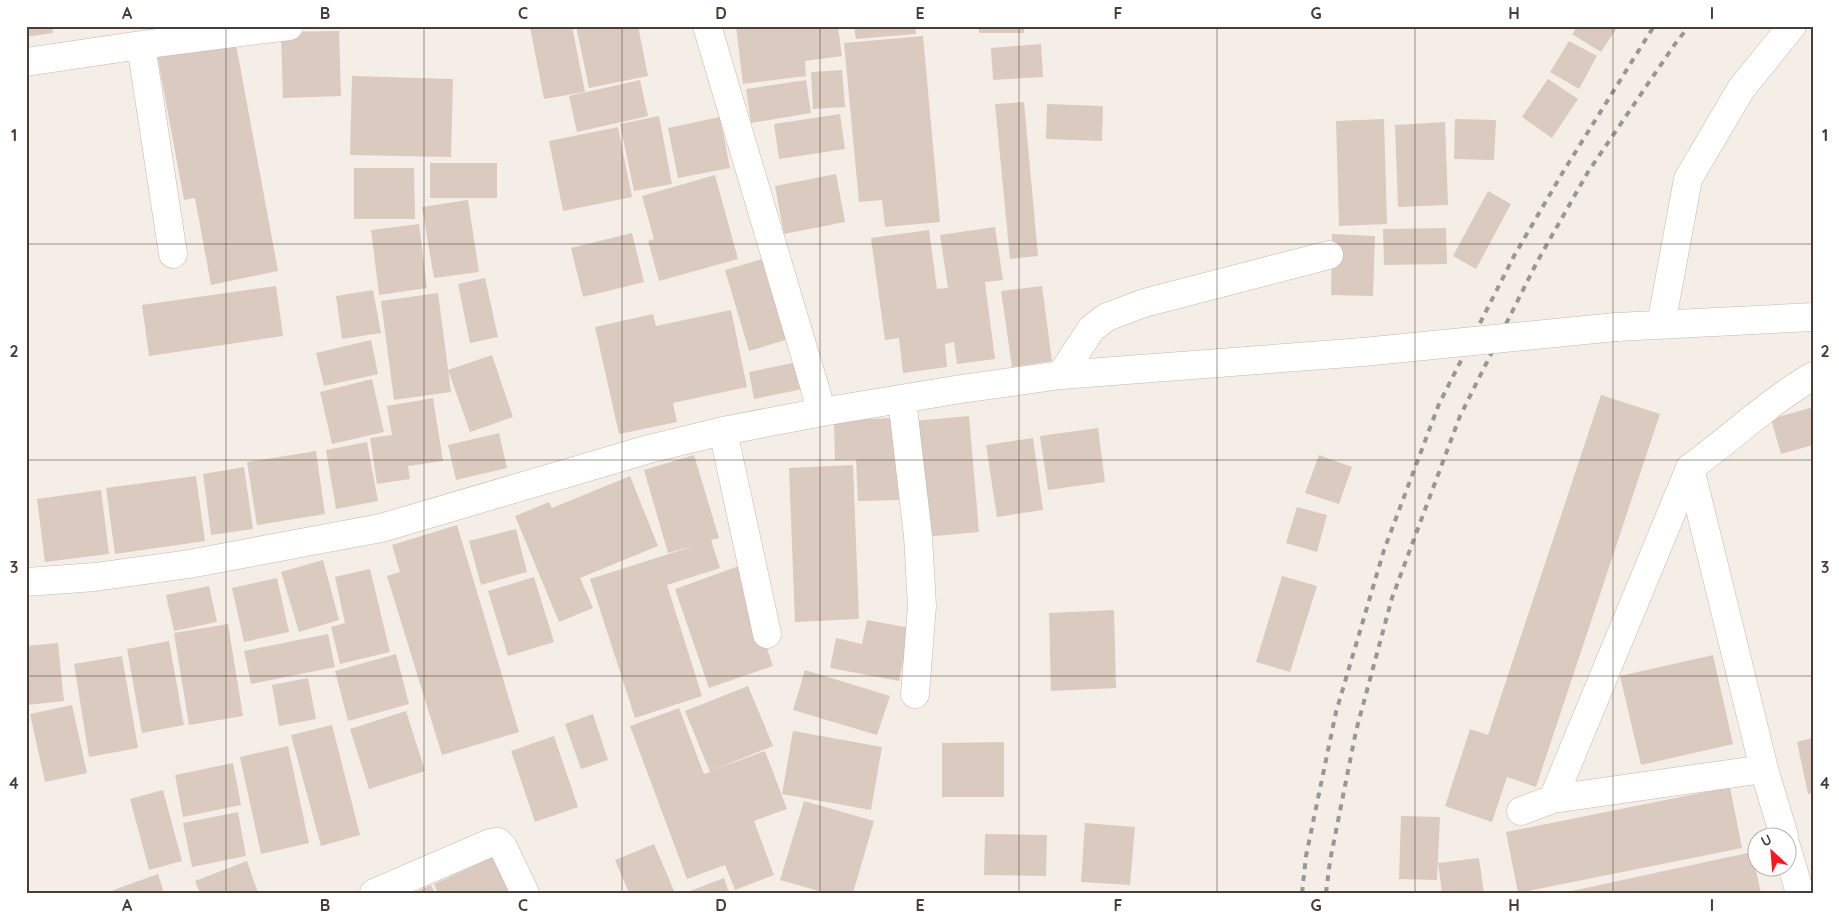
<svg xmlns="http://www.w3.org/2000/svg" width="1839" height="919" font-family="Quicksand,sans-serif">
<rect width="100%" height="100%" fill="#f5eee7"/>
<!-- building -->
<path fill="#dbcabf" d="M 26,26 L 52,26 L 53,33 L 26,37 Z
M 533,26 L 572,26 L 585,92 L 544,99 L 530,27 Z
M 576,26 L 638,26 L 648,76 L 589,88 Z
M 736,26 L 838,26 L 842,56 L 805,61 L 806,76 L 743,84 Z
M 854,26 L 915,26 L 916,34 L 856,39 Z
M 979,26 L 1024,26 L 1024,33 L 979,33 Z
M 1578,26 L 1618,26 L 1601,52 L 1572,34 Z
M 339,31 L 341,96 L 283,98 L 281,32 Z
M 923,36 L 940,222 L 885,227 L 882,200 L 859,202 L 844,43 Z
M 235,39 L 278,271 L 211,285 L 195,198 L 184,200 L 157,54 Z
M 1569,41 L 1597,56 L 1579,89 L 1550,72 Z
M 1041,44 L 1043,77 L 993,80 L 991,48 Z
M 842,70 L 845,107 L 813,109 L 811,72 Z
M 352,76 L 453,79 L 451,157 L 350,155 Z
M 1548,79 L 1578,99 L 1552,138 L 1522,117 Z
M 640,80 L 648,116 L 577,132 L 569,96 Z
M 806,80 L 811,113 L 751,123 L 746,89 Z
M 1024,102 L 1038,256 L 1010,259 L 995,104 Z
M 1047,104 L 1103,106 L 1102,141 L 1046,139 Z
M 840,114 L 845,149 L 779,159 L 774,124 Z
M 659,116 L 672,184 L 634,191 L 620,124 Z
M 720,117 L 730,168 L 678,178 L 668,128 Z
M 1384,119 L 1387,224 L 1339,226 L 1336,121 Z
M 1455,119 L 1496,120 L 1494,160 L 1454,159 Z
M 1445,122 L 1448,205 L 1398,207 L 1395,125 Z
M 618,127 L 632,197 L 563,211 L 549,141 Z
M 430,163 L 497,163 L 497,198 L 430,198 Z
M 354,168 L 414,168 L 415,219 L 354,219 Z
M 836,174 L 845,222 L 784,234 L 775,186 Z
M 715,175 L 738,259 L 659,281 L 648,241 L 654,239 L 642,196 Z
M 1488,191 L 1511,204 L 1476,269 L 1453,256 Z
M 468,200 L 479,272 L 434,278 L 422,207 Z
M 419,224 L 427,288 L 379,295 L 371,230 Z
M 995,227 L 1003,280 L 985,282 L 995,359 L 957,364 L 954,342 L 945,344 L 947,367 L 903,373 L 899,338 L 885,340 L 871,238 L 929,230 L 937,289 L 948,288 L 940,235 Z
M 1446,228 L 1447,264 L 1384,265 L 1383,229 Z
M 632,233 L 644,282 L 583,297 L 571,248 Z
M 1332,234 L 1375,236 L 1373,296 L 1331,295 Z
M 769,257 L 792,338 L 749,351 L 725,270 Z
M 485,278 L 498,337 L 470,343 L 458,284 Z
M 276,286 L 283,336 L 149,356 L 142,305 Z
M 1042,286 L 1052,361 L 1012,367 L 1001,291 Z
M 373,290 L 381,333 L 342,339 L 336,296 Z
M 438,293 L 451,392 L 394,400 L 381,301 Z
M 731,310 L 747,387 L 673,403 L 677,422 L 619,434 L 595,327 L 653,314 L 656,326 Z
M 371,340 L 378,374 L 324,386 L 316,353 Z
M 492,355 L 513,417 L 470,432 L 448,370 Z
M 803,361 L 808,388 L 754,399 L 749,372 Z
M 372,379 L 384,432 L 332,444 L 320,392 Z
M 1601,395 L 1660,414 L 1536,787 L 1507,777 L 1492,822 L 1445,806 L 1470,729 L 1488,735 Z
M 433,398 L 443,461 L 408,466 L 410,479 L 377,484 L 370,438 L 392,435 L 387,406 Z
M 1813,407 L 1813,445 L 1781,454 L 1771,419 Z
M 969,416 L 979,532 L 924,537 L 914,421 Z
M 897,418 L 900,500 L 858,501 L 856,459 L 835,460 L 834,420 Z
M 1098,428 L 1105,482 L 1048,490 L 1040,436 Z
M 499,433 L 507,468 L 456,480 L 448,445 Z
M 1033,438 L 1043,510 L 997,517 L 986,445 Z
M 367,442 L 378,501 L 336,509 L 326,450 Z
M 316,451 L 325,514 L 257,525 L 247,462 Z
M 694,455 L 719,538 L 711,540 L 720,568 L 667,585 L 702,696 L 635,718 L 590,579 L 694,546 L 668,553 L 644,470 Z
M 1319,455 L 1352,467 L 1339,504 L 1305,493 Z
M 853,465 L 859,619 L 795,622 L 789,468 Z
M 244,467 L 253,529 L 211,535 L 203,474 Z
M 196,476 L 205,541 L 115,554 L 106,488 Z
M 630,476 L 658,546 L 580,578 L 593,608 L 559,622 L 515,516 L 549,502 L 552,508 Z
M 101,490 L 109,554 L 45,562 L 37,499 Z
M 1297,507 L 1327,515 L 1317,552 L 1286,543 Z
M 457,525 L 519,732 L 442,755 L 387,576 L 400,572 L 392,545 Z
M 516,529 L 527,572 L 481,585 L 469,541 Z
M 323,560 L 339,620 L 299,632 L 281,572 Z
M 739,566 L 773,666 L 709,688 L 675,589 Z
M 370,569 L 390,652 L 340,664 L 331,627 L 345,623 L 335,577 Z
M 1282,576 L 1317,586 L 1290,672 L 1256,662 Z
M 534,577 L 554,642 L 508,656 L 488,591 Z
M 277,578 L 289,632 L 244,642 L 232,588 Z
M 209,586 L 217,622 L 174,631 L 166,595 Z
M 1114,610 L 1116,688 L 1051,691 L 1049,613 Z
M 867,620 L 910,628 L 899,681 L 830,668 L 836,638 L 862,644 Z
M 228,624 L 243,716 L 189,725 L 174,633 Z
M 328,634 L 335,667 L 251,684 L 244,651 Z
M 169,641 L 184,725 L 142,733 L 127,649 Z
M 58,643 L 64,701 L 27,705 L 26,646 Z
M 396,654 L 409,704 L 348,721 L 335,671 Z
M 1713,655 L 1733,744 L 1641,765 L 1620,676 Z
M 122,656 L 138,748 L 89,757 L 74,664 Z
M 805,670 L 890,696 L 877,735 L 793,710 Z
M 308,678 L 316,719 L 279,726 L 272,685 Z
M 748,686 L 773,746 L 713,770 L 765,751 L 787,809 L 754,821 L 774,875 L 735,890 L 725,865 L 687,879 L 630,726 L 679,708 L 704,774 L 710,772 L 685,711 Z
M 72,705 L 87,773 L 45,782 L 30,714 Z
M 406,711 L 425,771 L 369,789 L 350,729 Z
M 593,714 L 608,760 L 581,769 L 565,724 Z
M 332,725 L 360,835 L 321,846 L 291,735 Z
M 793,731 L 882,747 L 871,810 L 782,794 Z
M 554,736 L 578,807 L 535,822 L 511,751 Z
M 1813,738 L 1813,793 L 1808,794 L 1797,742 Z
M 1004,742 L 1004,797 L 942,797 L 942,743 Z
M 288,746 L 309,843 L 261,854 L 240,757 Z
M 233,763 L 241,805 L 183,817 L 175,775 Z
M 1730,787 L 1742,848 L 1518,893 L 1506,832 Z
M 163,790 L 182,861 L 149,870 L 130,799 Z
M 804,801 L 874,821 L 853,893 L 826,893 L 780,880 Z
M 238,812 L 246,856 L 192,867 L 183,823 Z
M 1401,816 L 1440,817 L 1437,880 L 1399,879 Z
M 1085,823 L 1135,827 L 1130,885 L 1081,882 Z
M 985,834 L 1047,835 L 1046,876 L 984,875 Z
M 654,844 L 675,893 L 629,893 L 615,860 Z
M 1752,852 L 1761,893 L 1567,893 L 1567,892 Z
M 495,856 L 512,893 L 438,893 L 434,884 Z
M 1479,858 L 1484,893 L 1442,893 L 1438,863 Z
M 247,861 L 258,893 L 200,893 L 195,881 Z
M 158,874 L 164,893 L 107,893 L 119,888 Z
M 724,878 L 729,893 L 685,893 Z
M 431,885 L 435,893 L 414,893 Z"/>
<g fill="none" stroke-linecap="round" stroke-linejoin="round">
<defs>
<path id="minor" d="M 707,26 L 822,412
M 141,45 L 173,254
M 26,62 L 141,45 L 289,26
M 1661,325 L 1688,179 L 1741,89 L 1792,26
M 1616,327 L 1813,317
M 1061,375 L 1092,328 L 1107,317 L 1144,303 L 1329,255
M 902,399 L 918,536 L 922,606 L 915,694
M 723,431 L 767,634
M 26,582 L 95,577 L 189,564 L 381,528 L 649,449 L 723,431 L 822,412 L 961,389 L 1061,375 L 1363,352
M 1553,799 L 1690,468
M 1521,811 L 1553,799 L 1764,769
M 1784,836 L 1764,769 L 1690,468 C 1731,438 1769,402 1813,376
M 1786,846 L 1800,893
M 374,893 L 490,843 L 498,842 L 503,847 L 525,893"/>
</defs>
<!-- minor casing -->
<use href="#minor" stroke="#c5b7ac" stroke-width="29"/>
<!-- minor -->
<use href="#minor" stroke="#fff" stroke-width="28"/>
<!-- rail -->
<path stroke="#979797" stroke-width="4" stroke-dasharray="6 6" stroke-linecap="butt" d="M 1302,893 L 1306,856 L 1336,712 L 1384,550 L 1439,404 L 1514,256 L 1563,172 L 1654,26
M 1326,893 L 1330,861 L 1356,731 L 1392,598 L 1460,416 L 1537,262 L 1588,172 L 1675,44 L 1689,26"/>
<defs>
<path id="minor-bridge" d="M 1363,352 L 1616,327"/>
</defs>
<!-- minor-bridge casing -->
<use href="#minor-bridge" stroke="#c5b7ac" stroke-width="29" stroke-linecap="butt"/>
<!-- minor-bridge -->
<use href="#minor-bridge" stroke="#fff" stroke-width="28"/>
</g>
<!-- grid -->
<path fill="none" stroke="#493e35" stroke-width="1" stroke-opacity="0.55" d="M 226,26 L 226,893M 424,26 L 424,893M 622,26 L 622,893M 820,26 L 820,893M 1019,26 L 1019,893M 1217,26 L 1217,893M 1415,26 L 1415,893M 1613,26 L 1613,893M 26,244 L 1813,244M 26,460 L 1813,460M 26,676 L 1813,676"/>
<!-- border -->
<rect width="1839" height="919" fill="none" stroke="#ffffff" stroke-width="55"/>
<!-- north arrow -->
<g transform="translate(1772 852) rotate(334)"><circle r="24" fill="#ffffff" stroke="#b6b2ae"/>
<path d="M0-4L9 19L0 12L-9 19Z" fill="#ff151f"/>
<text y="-8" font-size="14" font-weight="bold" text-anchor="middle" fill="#493e35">U</text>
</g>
<rect x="28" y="28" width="1784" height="864" fill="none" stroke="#493e35" stroke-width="2"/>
<g font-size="16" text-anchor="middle" font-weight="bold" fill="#493e35">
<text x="127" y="19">A</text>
<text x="325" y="19">B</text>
<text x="523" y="19">C</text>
<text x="721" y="19">D</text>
<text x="920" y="19">E</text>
<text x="1118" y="19">F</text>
<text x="1316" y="19">G</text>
<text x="1514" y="19">H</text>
<text x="1712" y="19">I</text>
<text x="14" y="141">1</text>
<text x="1825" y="141">1</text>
<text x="14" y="357">2</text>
<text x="1825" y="357">2</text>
<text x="14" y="573">3</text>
<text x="1825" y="573">3</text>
<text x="14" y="789">4</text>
<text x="1825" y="789">4</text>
<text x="127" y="911">A</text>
<text x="325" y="911">B</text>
<text x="523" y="911">C</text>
<text x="721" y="911">D</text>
<text x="920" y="911">E</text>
<text x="1118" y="911">F</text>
<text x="1316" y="911">G</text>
<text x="1514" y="911">H</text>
<text x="1712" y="911">I</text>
</g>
</svg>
